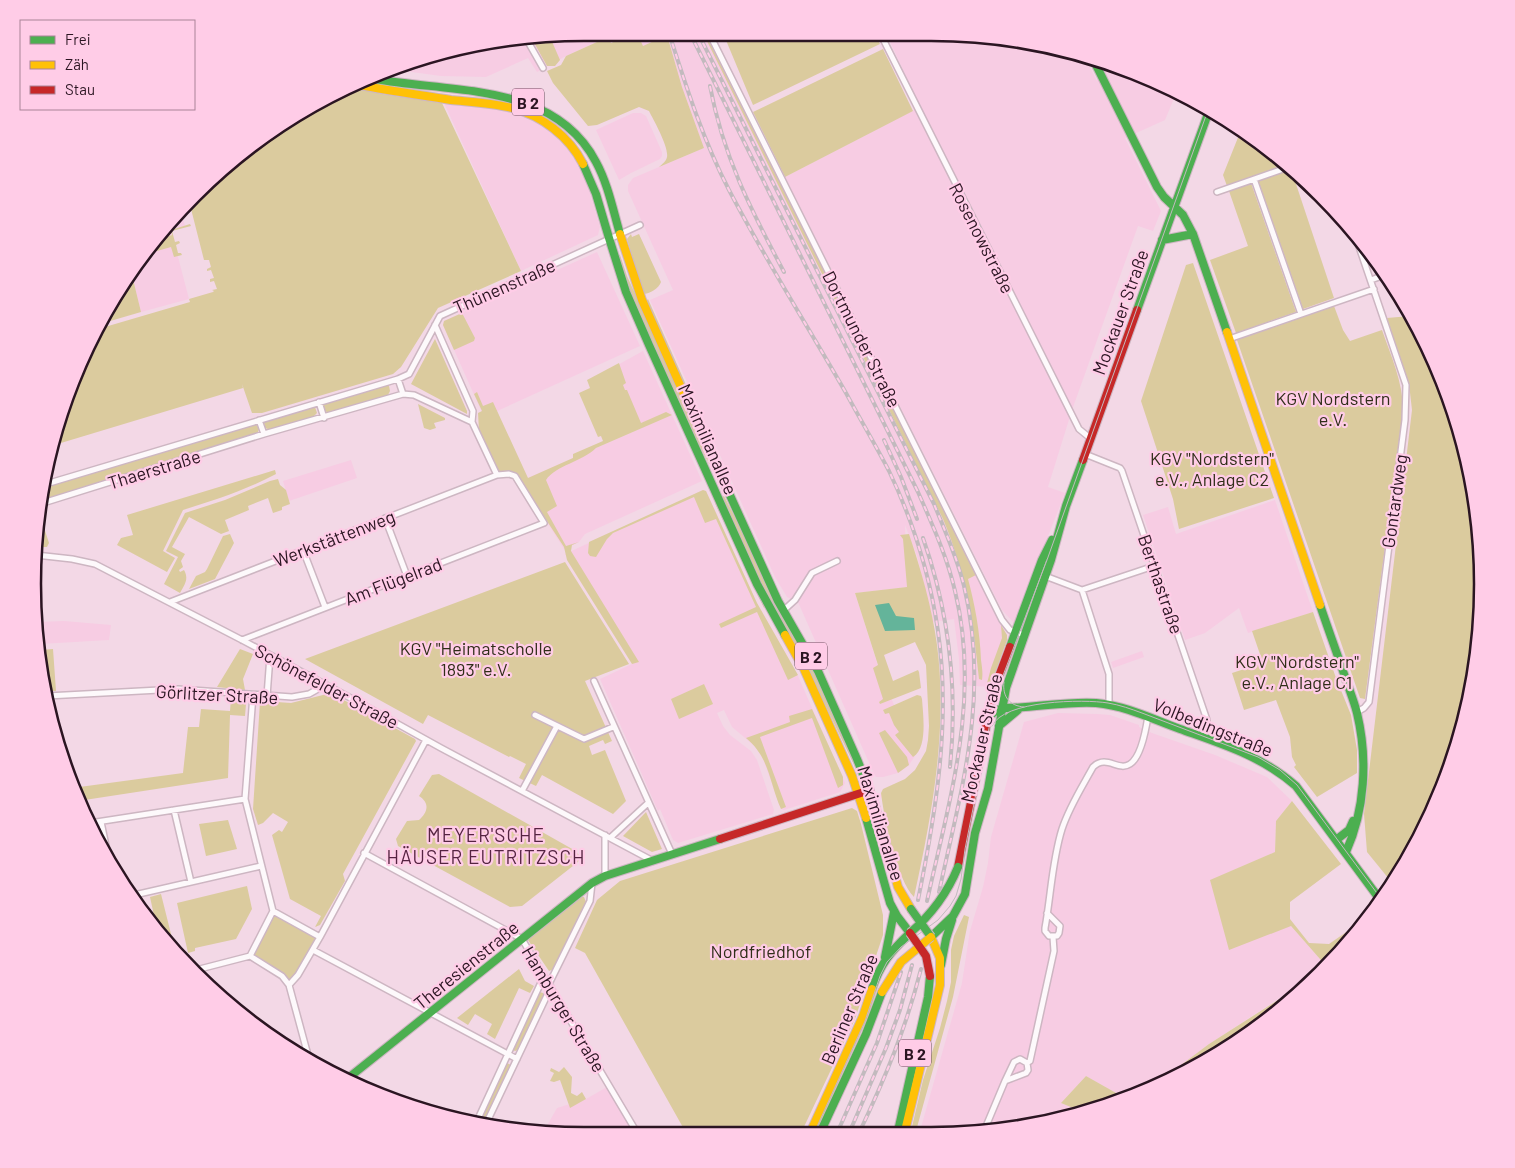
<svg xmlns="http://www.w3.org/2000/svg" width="1515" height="1168" font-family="Barlow,sans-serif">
<rect width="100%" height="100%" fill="#f3d8e6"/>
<!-- built -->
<path fill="#f7cce3" d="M 584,33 L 633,33 L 610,43 L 607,37 L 566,56 L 537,72 L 528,58 L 486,77 L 441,76 L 397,70 L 441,51 Z
M 637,33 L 705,33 L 1007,635 L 990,687 L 960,685 L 959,659 L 954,619 L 933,622 L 917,556 L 905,525 L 907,587 L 855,593 L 878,666 L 915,756 L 909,765 L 898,773 L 883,777 L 876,777 L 874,774 L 798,602 L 787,597 L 775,577 L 650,300 L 673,290 L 628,191 L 628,185 L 633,178 L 704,148 L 682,87 L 667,35 L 643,46 Z
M 886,33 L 967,34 L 1085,57 L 1097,81 L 1105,61 L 1177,91 L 1165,120 L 1125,138 L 1161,211 L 1153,231 L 1138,226 L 1072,410 L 1048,487 L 1065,493 L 1014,623 L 1002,610 L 785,177 L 920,107 Z
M 444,103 L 501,110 L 522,115 L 541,124 L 556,134 L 570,148 L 582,166 L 600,227 L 598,235 L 521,271 Z
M 633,113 L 641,113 L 646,116 L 662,152 L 662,156 L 660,159 L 631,173 L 619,180 L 596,130 Z
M 181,211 L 185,226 L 171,230 L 189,299 L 141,312 L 132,275 Z
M 597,252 L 640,346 L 484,417 L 443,325 L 444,321 Z
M 643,351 L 702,481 L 585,534 L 579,542 L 564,549 L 521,481 L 642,428 L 614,367 Z
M 351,460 L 357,478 L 289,501 L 283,481 Z
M 703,490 L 706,491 L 757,603 L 798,676 L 845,783 L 840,792 L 784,810 L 781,809 L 761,753 L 756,747 L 732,727 L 724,710 L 717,713 L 723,726 L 730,735 L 751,751 L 757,760 L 774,810 L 773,814 L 678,843 L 673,840 L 660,809 L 658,811 L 600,679 L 634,663 L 565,554 Z
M 1275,500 L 1313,612 L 1248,633 L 1239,608 L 1205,633 L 1185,640 L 1143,515 L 1168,507 L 1176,534 Z
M 64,621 L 111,625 L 109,640 L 40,644 L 37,622 Z
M 1142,651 L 1144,657 L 1113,668 L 1111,662 Z
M 1058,713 L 1098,714 L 1110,715 L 1139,725 L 1139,727 L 1152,733 L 1215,755 L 1267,777 L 1292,801 L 1276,821 L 1275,852 L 1211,880 L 1291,926 L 1327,967 L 1209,1044 L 1181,1065 L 1171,1075 L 1125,1098 L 1086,1076 L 1061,1103 L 1083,1112 L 1003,1131 L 920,1131 L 962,983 L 970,931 L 983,887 L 988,863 L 991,837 L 1024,722 Z
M 607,1087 L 633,1131 L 544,1131 L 557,1108 L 586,1099 Z"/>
<!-- green -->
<path fill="#dbcb9e" d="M 633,33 L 637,33 L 643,46 L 667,35 L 682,87 L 704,148 L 659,167 C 662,164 666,162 667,157 C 669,147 654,121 649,111 L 639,107 L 597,125 L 588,126 L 553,83 L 547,71 L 561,65 L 566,56 L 608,37 L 611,43 Z
M 703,33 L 705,33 L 976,575 L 968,579 C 975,605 980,632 981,660 C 982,667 983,673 982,680 L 979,679 C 973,620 966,574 943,519 Z
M 723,33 L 874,33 L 880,44 L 753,105 Z
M 550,37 L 560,60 L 555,66 L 547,66 L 532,39 Z
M 883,49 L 913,111 L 785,177 L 753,112 Z
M 356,87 L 382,94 L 442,103 L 521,271 L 438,308 L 401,367 L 393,374 L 262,413 L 252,413 L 242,384 L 243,388 L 51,446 L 98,329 L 190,302 L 189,299 L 213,292 L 214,291 L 212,290 L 217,289 L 214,281 L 210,282 L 210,279 L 214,278 L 211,270 L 207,271 L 207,269 L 211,267 L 209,260 L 204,260 L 189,201 L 194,194 L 207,184 L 212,186 L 211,181 L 308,107 Z
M 1241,130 C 1255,139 1277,149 1283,166 L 1227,186 L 1223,175 Z
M 1291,169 L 1334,298 L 1303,309 L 1258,180 Z
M 1251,183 L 1296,312 L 1236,333 L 1210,260 L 1248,246 L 1229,191 Z
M 190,224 L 191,226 L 172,231 L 175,242 L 179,241 L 180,243 L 176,245 L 178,253 L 181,253 L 182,255 L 174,257 L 171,247 L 157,251 L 153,248 L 161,246 L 160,239 L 172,235 L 171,230 Z
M 631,234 L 632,237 L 639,234 L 661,282 C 659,288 650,294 643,294 L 631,262 L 633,259 L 627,239 Z
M 618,255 L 620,255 L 627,276 L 712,463 L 709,464 L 688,423 L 632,299 Z
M 1193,263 L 1274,498 L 1179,529 L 1173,499 L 1141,401 L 1186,265 Z
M 132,275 L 141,312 L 100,324 L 106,309 Z
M 648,299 L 719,459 L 717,460 L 646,302 Z
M 1334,306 L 1343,330 L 1350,341 L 1382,330 C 1391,356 1403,382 1403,410 L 1365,699 L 1360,698 L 1237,340 Z
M 462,313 L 475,338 L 474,341 L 454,350 L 443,325 L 444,321 Z
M 1410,316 L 1441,373 L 1472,477 L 1482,584 L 1472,692 L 1440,795 L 1393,884 L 1367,852 L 1364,814 L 1412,410 L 1409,384 L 1387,318 Z
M 435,339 L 467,411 L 467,414 L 411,384 Z
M 619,363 L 626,383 L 623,385 L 625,390 L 627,390 L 641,423 L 666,412 L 672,415 L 596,448 C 582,462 556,465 546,480 L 557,506 L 547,512 L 566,546 L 579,542 L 572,545 L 571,551 L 639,662 L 632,664 L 567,560 L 564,547 L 516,474 L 512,472 L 499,471 L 479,431 L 478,413 L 482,411 L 474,394 L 477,392 L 483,406 L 493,402 L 528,478 L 573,458 L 573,454 L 603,441 L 601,436 L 598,437 L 579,393 L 590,388 L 587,380 Z
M 385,384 L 389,386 L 390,391 L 388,395 L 328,413 L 324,410 L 323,406 L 326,402 Z
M 418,404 L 445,418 L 445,420 L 434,423 L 436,428 L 430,430 L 424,428 Z
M 311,406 L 315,407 L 317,413 L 313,417 L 271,430 L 265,428 L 264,423 L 267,419 Z
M 256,424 L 259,429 L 257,435 L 43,501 L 45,486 Z
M 275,470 L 276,474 C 246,490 215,500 183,510 L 163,551 L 175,558 L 167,572 L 117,545 L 121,538 L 133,535 L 127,515 Z
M 278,479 L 280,485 L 286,490 L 290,504 L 282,507 L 282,510 L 273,513 L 268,498 L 248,506 L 249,510 L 225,520 L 229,531 L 221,534 L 189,517 L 172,547 L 185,554 L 181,561 L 183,567 L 179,570 L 180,572 L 184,570 C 189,579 185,584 180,593 L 164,584 L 178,557 L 166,551 L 185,513 L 225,500 L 270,481 Z
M 703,490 L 706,491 L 757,603 L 798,675 L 788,680 L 757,612 L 721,628 L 719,624 L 756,607 L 716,519 L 705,523 L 694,497 L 613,533 L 607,539 L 596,557 L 590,556 L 588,553 L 589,542 Z
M 724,496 L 808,659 L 859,772 L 858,773 L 804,661 L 767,597 L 722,497 Z
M 718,502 L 764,605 L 764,608 L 715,503 Z
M 41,518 L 49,543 L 47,547 L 37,547 Z
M 230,534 L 234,543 L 215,579 L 189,589 L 196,576 L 205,572 L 207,569 L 223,536 Z
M 909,534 C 921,570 932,607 937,645 C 948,729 932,815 914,897 C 897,880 884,818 881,793 L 883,789 L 905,779 L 915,770 L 926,751 L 928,740 L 929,726 L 926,665 L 915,642 L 884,655 L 893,681 L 918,670 L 919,672 L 921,688 L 880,704 L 879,702 L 883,699 L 873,668 L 878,665 L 855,593 L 907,587 L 903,539 L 900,535 Z
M 565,562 L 629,664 L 585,681 L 612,741 L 605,744 L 603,740 L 589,746 L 592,755 L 605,750 L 626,801 L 613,814 L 542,775 L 536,786 L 519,778 L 526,764 L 510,756 L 509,757 L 428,715 L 423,724 L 305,659 Z
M 1313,612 L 1336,678 L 1351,715 L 1357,750 L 1357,773 L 1317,797 L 1294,767 L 1296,765 L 1292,757 L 1290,737 L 1276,700 L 1244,710 L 1232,673 L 1263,663 L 1252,631 Z
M 1001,625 L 1007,635 L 1007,640 L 990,687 L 986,687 L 991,668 L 1002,638 Z
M 53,649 L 56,691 L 47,691 L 41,650 Z
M 240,649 L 253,654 L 243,679 L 245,690 L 217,687 Z
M 704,684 L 713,704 L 679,719 L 671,699 Z
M 331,693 L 415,739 L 416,741 L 343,874 L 345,881 L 320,925 L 315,927 L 321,916 L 290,899 L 272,835 L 279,830 L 282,832 L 288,822 L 273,813 L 263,823 L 258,825 L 253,809 L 260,702 L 262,701 L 291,703 Z
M 917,695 L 921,696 L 922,699 C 923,714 928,748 913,757 L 895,735 L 899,732 L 894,725 L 889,713 L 885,714 L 883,710 Z
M 231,698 L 242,700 L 246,704 L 245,716 L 230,715 L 228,778 L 78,801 L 72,788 L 183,773 L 188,727 L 199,727 L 201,709 L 230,711 Z
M 812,709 L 843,777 L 843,785 L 838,788 L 812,718 L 760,737 L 786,807 L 781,809 C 769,782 770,758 746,738 L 790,722 L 789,716 Z
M 885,730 L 907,757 L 909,765 L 898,773 L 879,733 Z
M 439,774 L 574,850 L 580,856 L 578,862 L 522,906 L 510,907 L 398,846 L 396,839 L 407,821 L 419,820 C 428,812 430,803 419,796 L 432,775 Z
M 1292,801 L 1341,864 L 1290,902 L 1290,919 L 1309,943 L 1329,944 L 1368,917 L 1327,967 L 1291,926 L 1229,950 L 1210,880 L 1275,852 L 1276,821 Z
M 852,808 L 857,811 L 861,824 L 883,915 L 883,935 L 855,1019 L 802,1131 L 685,1131 L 585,953 L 575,948 L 597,900 L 620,881 Z
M 646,812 L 662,849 L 652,852 L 623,836 Z
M 228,820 L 237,849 L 206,856 L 199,824 Z
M 247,886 L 252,909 L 236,939 L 195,948 L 195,951 L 188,953 L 177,903 Z
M 161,894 L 175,950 L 157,929 L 150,897 Z
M 582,897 L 584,897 L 586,902 L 554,969 L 549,971 L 528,940 L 532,936 Z
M 273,911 L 320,937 L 289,985 L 282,976 L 250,956 Z
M 964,915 L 969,917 L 953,997 L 916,1131 L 911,1131 L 923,1080 L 940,1028 L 947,1001 L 951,982 L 951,950 L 954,936 Z
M 519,969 L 525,981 L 534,986 L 530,993 L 519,988 L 495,1039 L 487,1034 L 492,1024 L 475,1014 L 468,1025 L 457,1018 Z
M 1325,970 L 1237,1043 L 1171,1075 L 1181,1065 L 1209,1044 Z
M 540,992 L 543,993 L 544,997 L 520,1049 L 515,1051 L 513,1050 L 513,1046 Z
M 507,1063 L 511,1065 L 485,1123 L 478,1122 Z
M 564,1067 L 572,1077 L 571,1093 L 577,1096 L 582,1092 L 586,1099 L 570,1108 L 560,1080 L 554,1082 L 550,1081 L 554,1073 L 550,1071 L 551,1068 L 559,1072 Z
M 1086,1076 L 1125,1098 L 1109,1106 L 1083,1112 L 1061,1103 Z"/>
<!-- water -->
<path fill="#64b49a" d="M 889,603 L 896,616 L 914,618 L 915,630 L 885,631 L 875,605 Z
M 1280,1007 L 1236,1043 L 1213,1054 Z"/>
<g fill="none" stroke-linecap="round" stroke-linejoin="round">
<defs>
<path id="street" d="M 709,33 L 1002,620 L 1010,630 L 1024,635
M 880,33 L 1079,429 L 1090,438
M 527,40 L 543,68
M 1254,179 L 1301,314
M 1217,192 L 1289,167
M 1354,232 L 1406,385 L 1405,420 L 1369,702 L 1364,708 L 1357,712
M 1371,280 L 1387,274
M 435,325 L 473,411 L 472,422
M 1229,339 L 1374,289
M 398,379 L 403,394
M 319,402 L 324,418
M 259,420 L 264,434
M 1085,454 L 1120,468 L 1122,471 L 1207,720 L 1202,737
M 46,484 L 398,379 L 409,374 L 440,316 L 640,225
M 43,503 L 264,434 L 403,394 L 414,395 L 472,422 L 497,475
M 385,518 L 407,576
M 303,550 L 325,607
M 36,555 L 72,559 L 95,564 L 242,640 L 360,703 L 441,748 L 653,861
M 1045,576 L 1082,590 L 1154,566
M 1082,590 L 1109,674 L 1109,704
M 170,602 L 497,475 L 509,474 L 515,476 L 544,523 L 242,640
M 784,610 L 795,600 L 812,573 L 837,561
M 594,681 L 672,854
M 253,695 L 245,799 L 273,911
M 47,696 L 178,689 L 292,697 L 309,694 L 325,685
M 267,696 L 270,656
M 535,715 L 584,739 L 613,727
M 522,791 L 557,726
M 174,810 L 191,882
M 101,822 L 109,860
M 90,823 L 245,799
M 605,835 L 605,876
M 610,838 L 648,803
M 364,853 L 522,939 L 636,1131
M 130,896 L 261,866
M 273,911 L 250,956 L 282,976 L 289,985 L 309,1059
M 273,911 L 320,937
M 1047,913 L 1060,926 L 1059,933 L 1057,936 L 1049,936 L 1045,931 L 1045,928 C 1051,895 1052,861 1062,829 C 1069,807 1082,787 1093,767 C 1107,754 1118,772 1130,764 C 1141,757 1146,729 1148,716
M 313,950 L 517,1059
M 192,971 L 250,956
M 549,984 L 590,901 L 592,883
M 289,985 L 298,975 L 320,937 L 426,740
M 297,1053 L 307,1051
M 1020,1059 L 1027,1063 L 1028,1070 L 1026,1073 L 1005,1081 L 1014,1062 Z
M 1027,1063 L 1030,1061 L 1054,951 L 1053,937
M 477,1121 L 544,976
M 486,1124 L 551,987
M 984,1131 L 1005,1081"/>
<path id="fast" d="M 1093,59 L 1157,187 L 1164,197 L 1183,215 L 1193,234 L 1227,332
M 375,79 C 452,93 554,82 596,162 C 608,184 613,210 620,234
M 583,164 L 596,194 L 609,238
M 609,238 L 626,292 L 649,345 L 757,584 L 785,635
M 1162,240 L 1193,234
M 1137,310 L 1209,111
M 684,394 L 778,601 L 818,671 L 857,759 L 874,802 L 884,837
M 1320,605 C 1328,629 1337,653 1345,677 C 1349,689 1354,701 1357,713 C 1368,759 1365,810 1346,852 L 1347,855
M 1010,647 L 1042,560 L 1052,540
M 988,717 L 997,710 L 1005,708 C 1035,708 1066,701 1096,703 C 1127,706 1152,719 1180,729 C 1222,744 1262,756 1296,786 L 1381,901
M 999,726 L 1018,710
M 866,818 L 890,903 L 897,916 L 910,933
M 1336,840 L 1349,830 L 1353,821
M 931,937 L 953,916 L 965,894 L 975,833 L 988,789 L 1006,688 L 1051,560 L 1066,506 L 1083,460
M 885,957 L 894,912
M 941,965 L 946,939 L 952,920
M 872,989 C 880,964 891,951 910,933
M 347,1079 L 592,883 L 605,876 L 720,839
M 821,1131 L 866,1034 L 882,992
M 898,1131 L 928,997 L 930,976"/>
<path id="slow" d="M 360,85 C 390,91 421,95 451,100 C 471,102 493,103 512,108 C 542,116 569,136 583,164
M 620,234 L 642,300 L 684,394
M 1227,332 L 1320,605
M 785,635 L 804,669 L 852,776 L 866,818
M 884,837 L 898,887 L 911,909
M 811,1131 L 863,1016 L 872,989
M 905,1131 L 940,985 L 940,958 L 931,937"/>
<path id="jam" d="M 1083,460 L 1137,310
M 720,839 L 870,790
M 958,867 L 993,692 L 1010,647"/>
</defs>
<!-- street casing -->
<use href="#street" stroke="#cdb6c2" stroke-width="8"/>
<!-- fast casing -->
<use href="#fast" stroke="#cdb6c2" stroke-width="10"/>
<!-- slow casing -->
<use href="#slow" stroke="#cdb6c2" stroke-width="10"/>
<!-- jam casing -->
<use href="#jam" stroke="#cdb6c2" stroke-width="10"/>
<!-- street -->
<use href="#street" stroke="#fdf9fb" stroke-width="5"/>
<!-- fast -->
<use href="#fast" stroke="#4caf50" stroke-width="8"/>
<!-- slow -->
<use href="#slow" stroke="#ffc107" stroke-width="8"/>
<!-- jam -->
<use href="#jam" stroke="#c62828" stroke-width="8"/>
<!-- tram -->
<path stroke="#c2babe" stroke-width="1" d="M 1004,682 C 1002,697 1010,706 1024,707
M 992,726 C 1003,700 1084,699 1108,703 C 1120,705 1131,709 1142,713 L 1258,757 L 1280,770 L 1297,785 L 1382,900
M 815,1131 L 865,1021 L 880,976 L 887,962 L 901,947 L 938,920 L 950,906 L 956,896 L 961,879 L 965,849 L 992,713 L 999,686 L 1047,560 L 1208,110"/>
<defs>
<path id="rail" d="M 669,33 C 686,86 703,140 729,190 C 765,259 807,325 846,393 C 860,419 875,444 889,471 C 913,521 930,576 938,631 C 951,722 936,812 918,900
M 690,33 L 918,492 C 932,524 947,556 955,591 C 981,698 950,797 927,901
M 698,33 L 934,504 C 945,531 957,557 964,586 C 990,695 962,786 939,892
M 710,86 C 723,156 751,210 784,272
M 884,440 L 901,477 L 917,519
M 923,538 C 949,612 958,688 950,767
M 838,1131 L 877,1043 L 901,972
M 850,1131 L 886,1048 L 900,1010 L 912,965
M 860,1131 C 886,1076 906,1028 921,969"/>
</defs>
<!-- rail casing -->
<use href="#rail" stroke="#c2babe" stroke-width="4"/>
<!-- rail -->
<use href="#rail" stroke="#ffcce7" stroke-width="2" stroke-dasharray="5.5" stroke-linecap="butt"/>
<defs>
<path id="fast-bridge" d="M 911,909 L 931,937
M 910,933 C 932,914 947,894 958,867"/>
<path id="slow-bridge" d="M 882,992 L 901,962 L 931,937"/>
<path id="jam-bridge" d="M 910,933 L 926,956 L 930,976"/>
</defs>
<!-- fast-bridge casing -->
<use href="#fast-bridge" stroke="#cdb6c2" stroke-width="10" stroke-linecap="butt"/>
<!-- slow-bridge casing -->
<use href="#slow-bridge" stroke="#cdb6c2" stroke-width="10" stroke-linecap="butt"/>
<!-- jam-bridge casing -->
<use href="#jam-bridge" stroke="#cdb6c2" stroke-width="10" stroke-linecap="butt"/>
<!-- fast-bridge -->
<use href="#fast-bridge" stroke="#4caf50" stroke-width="8"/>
<!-- slow-bridge -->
<use href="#slow-bridge" stroke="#ffc107" stroke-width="8"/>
<!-- jam-bridge -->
<use href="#jam-bridge" stroke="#c62828" stroke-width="8"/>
</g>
<g text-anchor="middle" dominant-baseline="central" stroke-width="4.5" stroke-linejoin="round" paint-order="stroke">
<!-- shield labels -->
<g fill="#ffcce7" stroke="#6b4c5d" stroke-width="1">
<rect x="512" y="88.5" width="32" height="27" rx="4"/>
<rect x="795" y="642.5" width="32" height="27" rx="4"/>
<rect x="899" y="1039.5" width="32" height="27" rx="4"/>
</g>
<g font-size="16" font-weight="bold" fill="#2b1522">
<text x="528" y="102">B 2</text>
<text x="811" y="656">B 2</text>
<text x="915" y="1053">B 2</text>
</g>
<!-- street labels -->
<g font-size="18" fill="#2b1522" stroke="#ffcce7">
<text transform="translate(982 238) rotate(63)">Rosenowstraße</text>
<text transform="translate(504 286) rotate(-24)">Thünenstraße</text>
<text transform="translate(1120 312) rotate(-70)">Mockauer Straße</text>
<text transform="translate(862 339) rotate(63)">Dortmunder Straße</text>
<text transform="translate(708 439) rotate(66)">Maximilianallee</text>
<text transform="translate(154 469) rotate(-17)">Thaerstraße</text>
<text transform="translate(1394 501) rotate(-82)">Gontardweg</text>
<text transform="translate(334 538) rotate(-21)">Werkstättenweg</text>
<text transform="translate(393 581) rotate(-21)">Am Flügelrad</text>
<text transform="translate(1161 584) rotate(71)">Berthastraße</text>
<text transform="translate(327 686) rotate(28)">Schönefelder Straße</text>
<text transform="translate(217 694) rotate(3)">Görlitzer Straße</text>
<text transform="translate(1213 727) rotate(22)">Volbedingstraße</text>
<text transform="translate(981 738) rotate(-77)">Mockauer Straße</text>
<text transform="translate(881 823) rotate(73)">Maximilianallee</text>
<text transform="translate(466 965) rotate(-39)">Theresienstraße</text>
<text transform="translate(564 1009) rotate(59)">Hamburger Straße</text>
<text transform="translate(849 1009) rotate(-67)">Berliner Straße</text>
</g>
<!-- park labels -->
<g font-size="18" fill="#302e18" stroke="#ffcce7">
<text x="1333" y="398">KGV Nordstern<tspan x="1333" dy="21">e.V.</tspan></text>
<text x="1212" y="458">KGV "Nordstern"<tspan x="1212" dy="21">e.V., Anlage C2</tspan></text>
<text x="476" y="648">KGV "Heimatscholle<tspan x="476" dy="21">1893" e.V.</tspan></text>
<text x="1297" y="661">KGV "Nordstern"<tspan x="1297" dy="21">e.V., Anlage C1</tspan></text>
<text x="761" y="951">Nordfriedhof</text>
</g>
<!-- neighbourhood labels -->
<g font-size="19" letter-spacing="1" fill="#562442" stroke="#ffcce7">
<text x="486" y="834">MEYER'SCHE<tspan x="486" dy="22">HÄUSER EUTRITZSCH</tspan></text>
</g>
</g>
<!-- crop -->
<path d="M0 0H1515V1168H0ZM584 41H931A543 543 0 0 1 1474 584V584A543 543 0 0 1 931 1127H584A543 543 0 0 1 41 584V584A543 543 0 0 1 584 41Z" fill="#ffcce7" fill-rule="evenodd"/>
<path fill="none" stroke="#2b1522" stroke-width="2.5" d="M584 41H931A543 543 0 0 1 1474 584V584A543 543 0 0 1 931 1127H584A543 543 0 0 1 41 584V584A543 543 0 0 1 584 41Z"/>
<!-- legend -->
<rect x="20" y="20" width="175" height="90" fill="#ffcce7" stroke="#aa8398"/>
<rect x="30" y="36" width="25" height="8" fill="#4caf50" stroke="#aa8398"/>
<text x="65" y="45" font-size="15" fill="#2b1522">Frei</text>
<rect x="30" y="61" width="25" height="8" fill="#ffc107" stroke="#aa8398"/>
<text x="65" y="70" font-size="15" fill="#2b1522">Zäh</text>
<rect x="30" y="86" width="25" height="8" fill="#c62828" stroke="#aa8398"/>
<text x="65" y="95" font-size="15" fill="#2b1522">Stau</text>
</svg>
